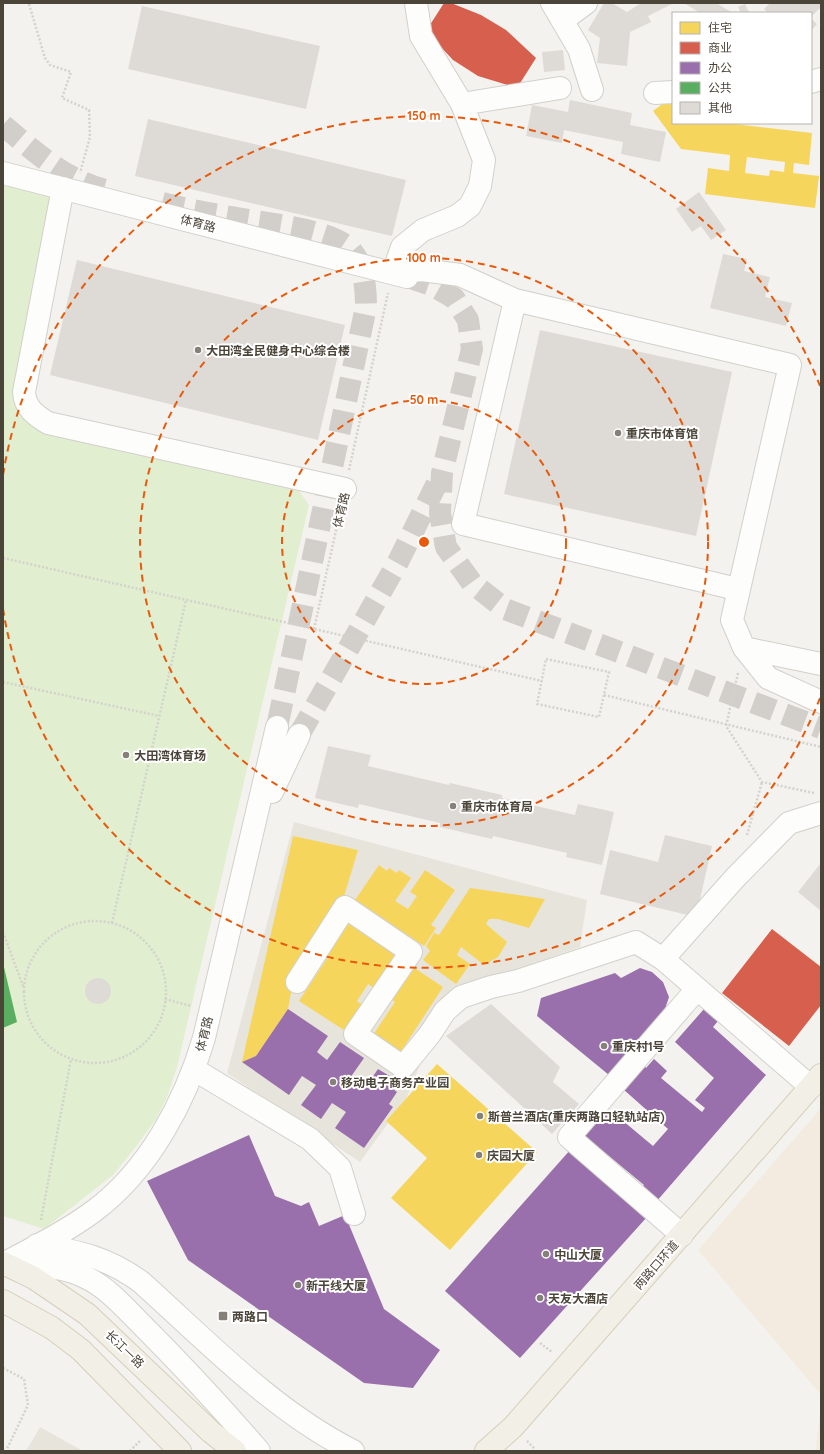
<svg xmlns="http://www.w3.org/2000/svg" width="824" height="1454" font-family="Quicksand,'Noto Sans SC',sans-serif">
<rect width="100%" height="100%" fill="#f4f2ee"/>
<!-- residential -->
<path fill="#e7e4dc" d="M 294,822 L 587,900 L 580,947 L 449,993 L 407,1097 L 360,1162 L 227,1073 Z
M 40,1427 L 83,1451 L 26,1451 Z"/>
<!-- commercial -->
<path fill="#f3ebdf" d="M 821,1108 L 821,1395 L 698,1250 Z
M 821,1401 L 821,1451 L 816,1451 Z"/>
<!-- green -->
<path fill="#e1eecf" d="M 3,181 L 55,194 L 13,398 L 21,417 L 36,428 L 299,491 L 309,505 L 177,1067 L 167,1097 L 156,1119 L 135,1148 L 113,1175 L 44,1229 L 3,1216 Z"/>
<!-- homes -->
<path fill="#f6d55c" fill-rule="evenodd" d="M 672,97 L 673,123 L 726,123 L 812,133 L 809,165 L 794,163 L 793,173 L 819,176 L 815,208 L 705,194 L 708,168 L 729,171 L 730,155 L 681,149 L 653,111 ZM 747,157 L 785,162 L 784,172 L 770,170 L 769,176 L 745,173 Z
M 293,836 L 358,850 L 342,903 L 294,977 L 288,1009 L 256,1056 L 242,1062 Z
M 379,865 L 387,871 L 389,868 L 397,873 L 399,870 L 411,878 L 395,901 L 408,909 L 417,896 L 410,892 L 425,870 L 455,890 L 431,925 L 436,928 L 424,946 L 355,900 Z
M 470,888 L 545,899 L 529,928 L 498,919 L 489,919 L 486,924 L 507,942 L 498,957 L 484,965 L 461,947 L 457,955 L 470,964 L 456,984 L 423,960 L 430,951 L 426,946 L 434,933 L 439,935 Z
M 345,917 L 398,952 L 374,988 L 368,984 L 357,1001 L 367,1008 L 350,1034 L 299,1001 L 328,957 L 325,955 Z
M 410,965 L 443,987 L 400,1053 L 373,1035 L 395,1002 L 388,997 Z
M 437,1064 L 537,1152 L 450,1250 L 391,1198 L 427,1158 L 386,1121 Z"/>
<!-- shops -->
<path fill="#d6604d" d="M 444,3 L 451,3 L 481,15 L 506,30 L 536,58 L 517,88 L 478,76 L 453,60 L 426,31 Z
M 772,929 L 821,967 L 821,1005 L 789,1046 L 722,993 Z"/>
<!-- offices -->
<path fill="#9970ab" d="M 640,968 L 652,972 L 663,982 L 669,997 L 663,1015 L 609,1075 L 537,1016 L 541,998 L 615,973 L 621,978 Z
M 288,1009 L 328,1036 L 317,1052 L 327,1060 L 340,1042 L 364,1058 L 350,1078 L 365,1088 L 378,1069 L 393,1078 L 388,1085 L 397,1092 L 389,1104 L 393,1107 L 364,1148 L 335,1128 L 346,1112 L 332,1103 L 321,1119 L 301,1105 L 316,1085 L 302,1076 L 289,1095 L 242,1062 L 256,1056 Z
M 704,1009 L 718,1021 L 713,1027 L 766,1075 L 656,1202 L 641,1189 L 644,1185 L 581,1133 L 598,1114 L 603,1118 L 610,1110 L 653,1146 L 668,1129 L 623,1089 L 644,1065 L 646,1068 L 654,1059 L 667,1071 L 661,1078 L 702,1112 L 705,1108 L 695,1100 L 714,1078 L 675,1042 Z
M 249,1135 L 275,1196 L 301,1206 L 309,1202 L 319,1226 L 345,1215 L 384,1309 L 440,1350 L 413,1388 L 364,1383 L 188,1260 L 147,1181 Z
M 571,1149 L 647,1217 L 520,1358 L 445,1291 Z"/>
<!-- public -->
<path fill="#5aae61" d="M 3,963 L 17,1022 L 3,1028 Z"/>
<!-- building -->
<path fill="#dedbd6" d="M 604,3 L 612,3 L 627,12 L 641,3 L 674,3 L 648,16 L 651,22 L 630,32 L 627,66 L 597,63 L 600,38 L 588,30 Z
M 684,3 L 716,3 L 733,13 L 700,13 Z
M 770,3 L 821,3 L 821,7 L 811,17 L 811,13 L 768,13 L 764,9 Z
M 745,4 L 748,10 L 750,13 L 741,13 L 738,7 Z
M 142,6 L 320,46 L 306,109 L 128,69 Z
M 811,18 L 817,24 L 811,31 Z
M 563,50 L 565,70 L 544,72 L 542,52 Z
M 570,100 L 632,113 L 630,125 L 666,132 L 660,162 L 621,154 L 623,142 L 564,130 L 562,143 L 526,136 L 532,105 L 568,112 Z
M 148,119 L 406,180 L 392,236 L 135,176 Z
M 699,192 L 726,230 L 711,240 L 701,226 L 692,232 L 676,209 Z
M 723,254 L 747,259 L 744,271 L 770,277 L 765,297 L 792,303 L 786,326 L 710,308 Z
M 77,260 L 345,325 L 318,440 L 50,375 Z
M 540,330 L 732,372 L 696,536 L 504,494 Z
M 328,746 L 371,755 L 368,766 L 449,785 L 450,783 L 502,795 L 502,798 L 575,815 L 578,804 L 614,812 L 602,865 L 566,857 L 567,853 L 493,836 L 492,839 L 440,827 L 440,823 L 359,804 L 358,808 L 315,798 Z
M 665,835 L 712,846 L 696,917 L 600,894 L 610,850 L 658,862 Z
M 821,863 L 821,911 L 798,892 Z
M85 991a13 13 0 1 1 26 0a13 13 0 1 1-26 0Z
M 491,1004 L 560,1067 L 553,1082 L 579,1104 L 552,1134 L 446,1036 Z"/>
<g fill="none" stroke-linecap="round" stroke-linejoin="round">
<!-- minor-tunnel -->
<path stroke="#d2cfca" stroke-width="22" stroke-dasharray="22 11" stroke-linecap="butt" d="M 3,125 C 36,153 66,181 109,191
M 162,203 C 185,209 208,213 231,217 C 260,223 326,228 348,247 C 364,262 366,287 366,307 L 277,727
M 408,277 L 431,285 L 454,298 L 468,320 L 472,349 L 442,473 L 440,513 L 446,547 L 472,583 L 505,609 L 821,728
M 299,735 L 398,562 L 438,481"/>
<defs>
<path id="minor" d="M 416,3 L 421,36 L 462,104 L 484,160 L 480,186 L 470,206 L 457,216 L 423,230 L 402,247 L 393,273 L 422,270 L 460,275 L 515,300
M 552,3 L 579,49 L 592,90
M 563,20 L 586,3
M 811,82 L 821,79
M 655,93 L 673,92
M 462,104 L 560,88
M 3,173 L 407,277
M 63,188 L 24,392 C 25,408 35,415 48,423 L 345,489
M 737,589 L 463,524 L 515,300 L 790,365 L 732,620 L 744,648 L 768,678 L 821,702
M 744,648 L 821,664
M 272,792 L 299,735
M 663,959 L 811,1087
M 297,982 L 345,907 L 411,952 L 355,1034 L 403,1067 L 430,1034 L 445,1011 L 461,997 L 491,987 L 518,981 L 636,942 L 663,959 L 735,878 L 789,823 L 821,813
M 195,1070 L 310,1139 L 340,1168 L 354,1214
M 682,1235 L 569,1137 L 697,989
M 37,1245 C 78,1251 107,1257 141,1282 C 208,1342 272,1410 353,1451
M 5,1263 C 35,1247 67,1231 94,1211 C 149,1170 185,1102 204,1038 L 277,727
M 5,1263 C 32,1266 61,1265 85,1277 C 107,1287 124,1307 141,1324 C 182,1365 221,1407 259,1451"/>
<path id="major" d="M 3,1263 L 34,1278 L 87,1314 L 211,1432 L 235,1451
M 3,1301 L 52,1328 L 81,1350 L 180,1451
M 486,1451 L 513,1427 L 821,1075"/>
</defs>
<!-- minor casing -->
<use href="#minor" stroke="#d2d0cb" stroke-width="24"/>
<!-- major casing -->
<use href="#major" stroke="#d6cebb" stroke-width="24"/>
<!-- path -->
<path stroke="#d3d2cc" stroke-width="2.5" stroke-dasharray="2 2" stroke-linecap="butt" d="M 29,4 L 45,58 L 50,65 L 71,72 L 62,98 L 89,110 L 90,137 L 80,173
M 349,470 L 388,293
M 3,558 L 542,681
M 314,629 L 341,508
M 546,659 L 609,672 L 599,717 L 537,704 Z
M 738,673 L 726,726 L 762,782 L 814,793
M 3,682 L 159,716
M 604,695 L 821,747
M 747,835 L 762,782
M24 992a71 71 0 1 1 142 0a71 71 0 1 1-142 0Z
M 112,923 L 186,600
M 3,932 L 23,986
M 165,999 L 191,1006
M 41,1220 L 71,1059
M 540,1343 L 552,1352
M 3,1368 L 24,1379 L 28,1405 L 6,1451
M 527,1441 L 535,1449
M 130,1451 L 141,1440"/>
<!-- minor -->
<use href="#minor" stroke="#fdfdfc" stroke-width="22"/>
<!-- major -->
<use href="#major" stroke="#f2efe6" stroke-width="22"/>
</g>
<!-- distance rings -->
<g fill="none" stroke="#e8590c" stroke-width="2" stroke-dasharray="7 5">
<circle cx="424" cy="542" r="142"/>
<circle cx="424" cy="542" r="284"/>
<path d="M820 698A426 426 0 0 1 3 609M3 475A426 426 0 0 1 820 386"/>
</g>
<!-- markers -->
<g fill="#868178" stroke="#fff" stroke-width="1.5">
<circle cx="198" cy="350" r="4"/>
<circle cx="618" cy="433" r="4"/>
<circle cx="126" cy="755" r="4"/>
<circle cx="453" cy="806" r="4"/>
<circle cx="604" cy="1046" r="4"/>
<circle cx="333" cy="1082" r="4"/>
<circle cx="480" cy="1116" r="4"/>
<circle cx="479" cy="1155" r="4"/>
<circle cx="546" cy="1254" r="4"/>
<circle cx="298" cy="1285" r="4"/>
<circle cx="540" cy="1298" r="4"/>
<rect x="218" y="1311" width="10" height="10" rx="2"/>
</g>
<g text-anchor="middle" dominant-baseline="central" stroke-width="4" stroke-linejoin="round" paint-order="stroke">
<!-- street labels -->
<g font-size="12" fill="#4b4439" stroke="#fff">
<text transform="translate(198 223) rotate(15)">体育路</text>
<text transform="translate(341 510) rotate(-77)">体育路</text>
<text transform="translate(204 1034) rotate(-76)">体育路</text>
<text transform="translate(656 1265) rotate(-49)">两路口环道</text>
<text transform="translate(125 1349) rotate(44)">长江一路</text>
</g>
<!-- poi labels -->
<g font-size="12" font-weight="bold" fill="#4b4439" stroke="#fff" text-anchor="start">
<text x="206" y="350">大田湾全民健身中心综合楼</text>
<text x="626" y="433">重庆市体育馆</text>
<text x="134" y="755">大田湾体育场</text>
<text x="461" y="806">重庆市体育局</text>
<text x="612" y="1046">重庆村1号</text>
<text x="341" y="1082">移动电子商务产业园</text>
<text x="488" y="1116">斯普兰酒店(重庆两路口轻轨站店)</text>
<text x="487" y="1155">庆园大厦</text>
<text x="554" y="1254">中山大厦</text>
<text x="306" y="1285">新干线大厦</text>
<text x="548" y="1298">天友大酒店</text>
<text x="232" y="1316">两路口</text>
</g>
</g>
<circle cx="424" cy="542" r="6" fill="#e8590c" stroke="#fff" stroke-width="2"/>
<g font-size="12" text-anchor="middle" font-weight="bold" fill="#e8590c" stroke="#fff" stroke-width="4" stroke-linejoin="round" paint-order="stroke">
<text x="424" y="120">150 m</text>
<text x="424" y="262">100 m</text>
<text x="424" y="404">50 m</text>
</g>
<!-- border -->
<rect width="824" height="1454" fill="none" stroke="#4b4439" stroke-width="8"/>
<!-- legend -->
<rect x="672" y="12" width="140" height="112" fill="#ffffff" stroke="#b7b4b0"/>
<rect x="680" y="22" width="20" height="12" fill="#f6d55c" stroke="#b7b4b0"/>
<text x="708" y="32" font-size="12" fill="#4b4439">住宅</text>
<rect x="680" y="42" width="20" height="12" fill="#d6604d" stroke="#b7b4b0"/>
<text x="708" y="52" font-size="12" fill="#4b4439">商业</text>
<rect x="680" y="62" width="20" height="12" fill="#9970ab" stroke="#b7b4b0"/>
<text x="708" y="72" font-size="12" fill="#4b4439">办公</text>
<rect x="680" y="82" width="20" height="12" fill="#5aae61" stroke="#b7b4b0"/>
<text x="708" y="92" font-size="12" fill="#4b4439">公共</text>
<rect x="680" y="102" width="20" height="12" fill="#dedbd6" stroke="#b7b4b0"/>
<text x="708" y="112" font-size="12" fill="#4b4439">其他</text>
</svg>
